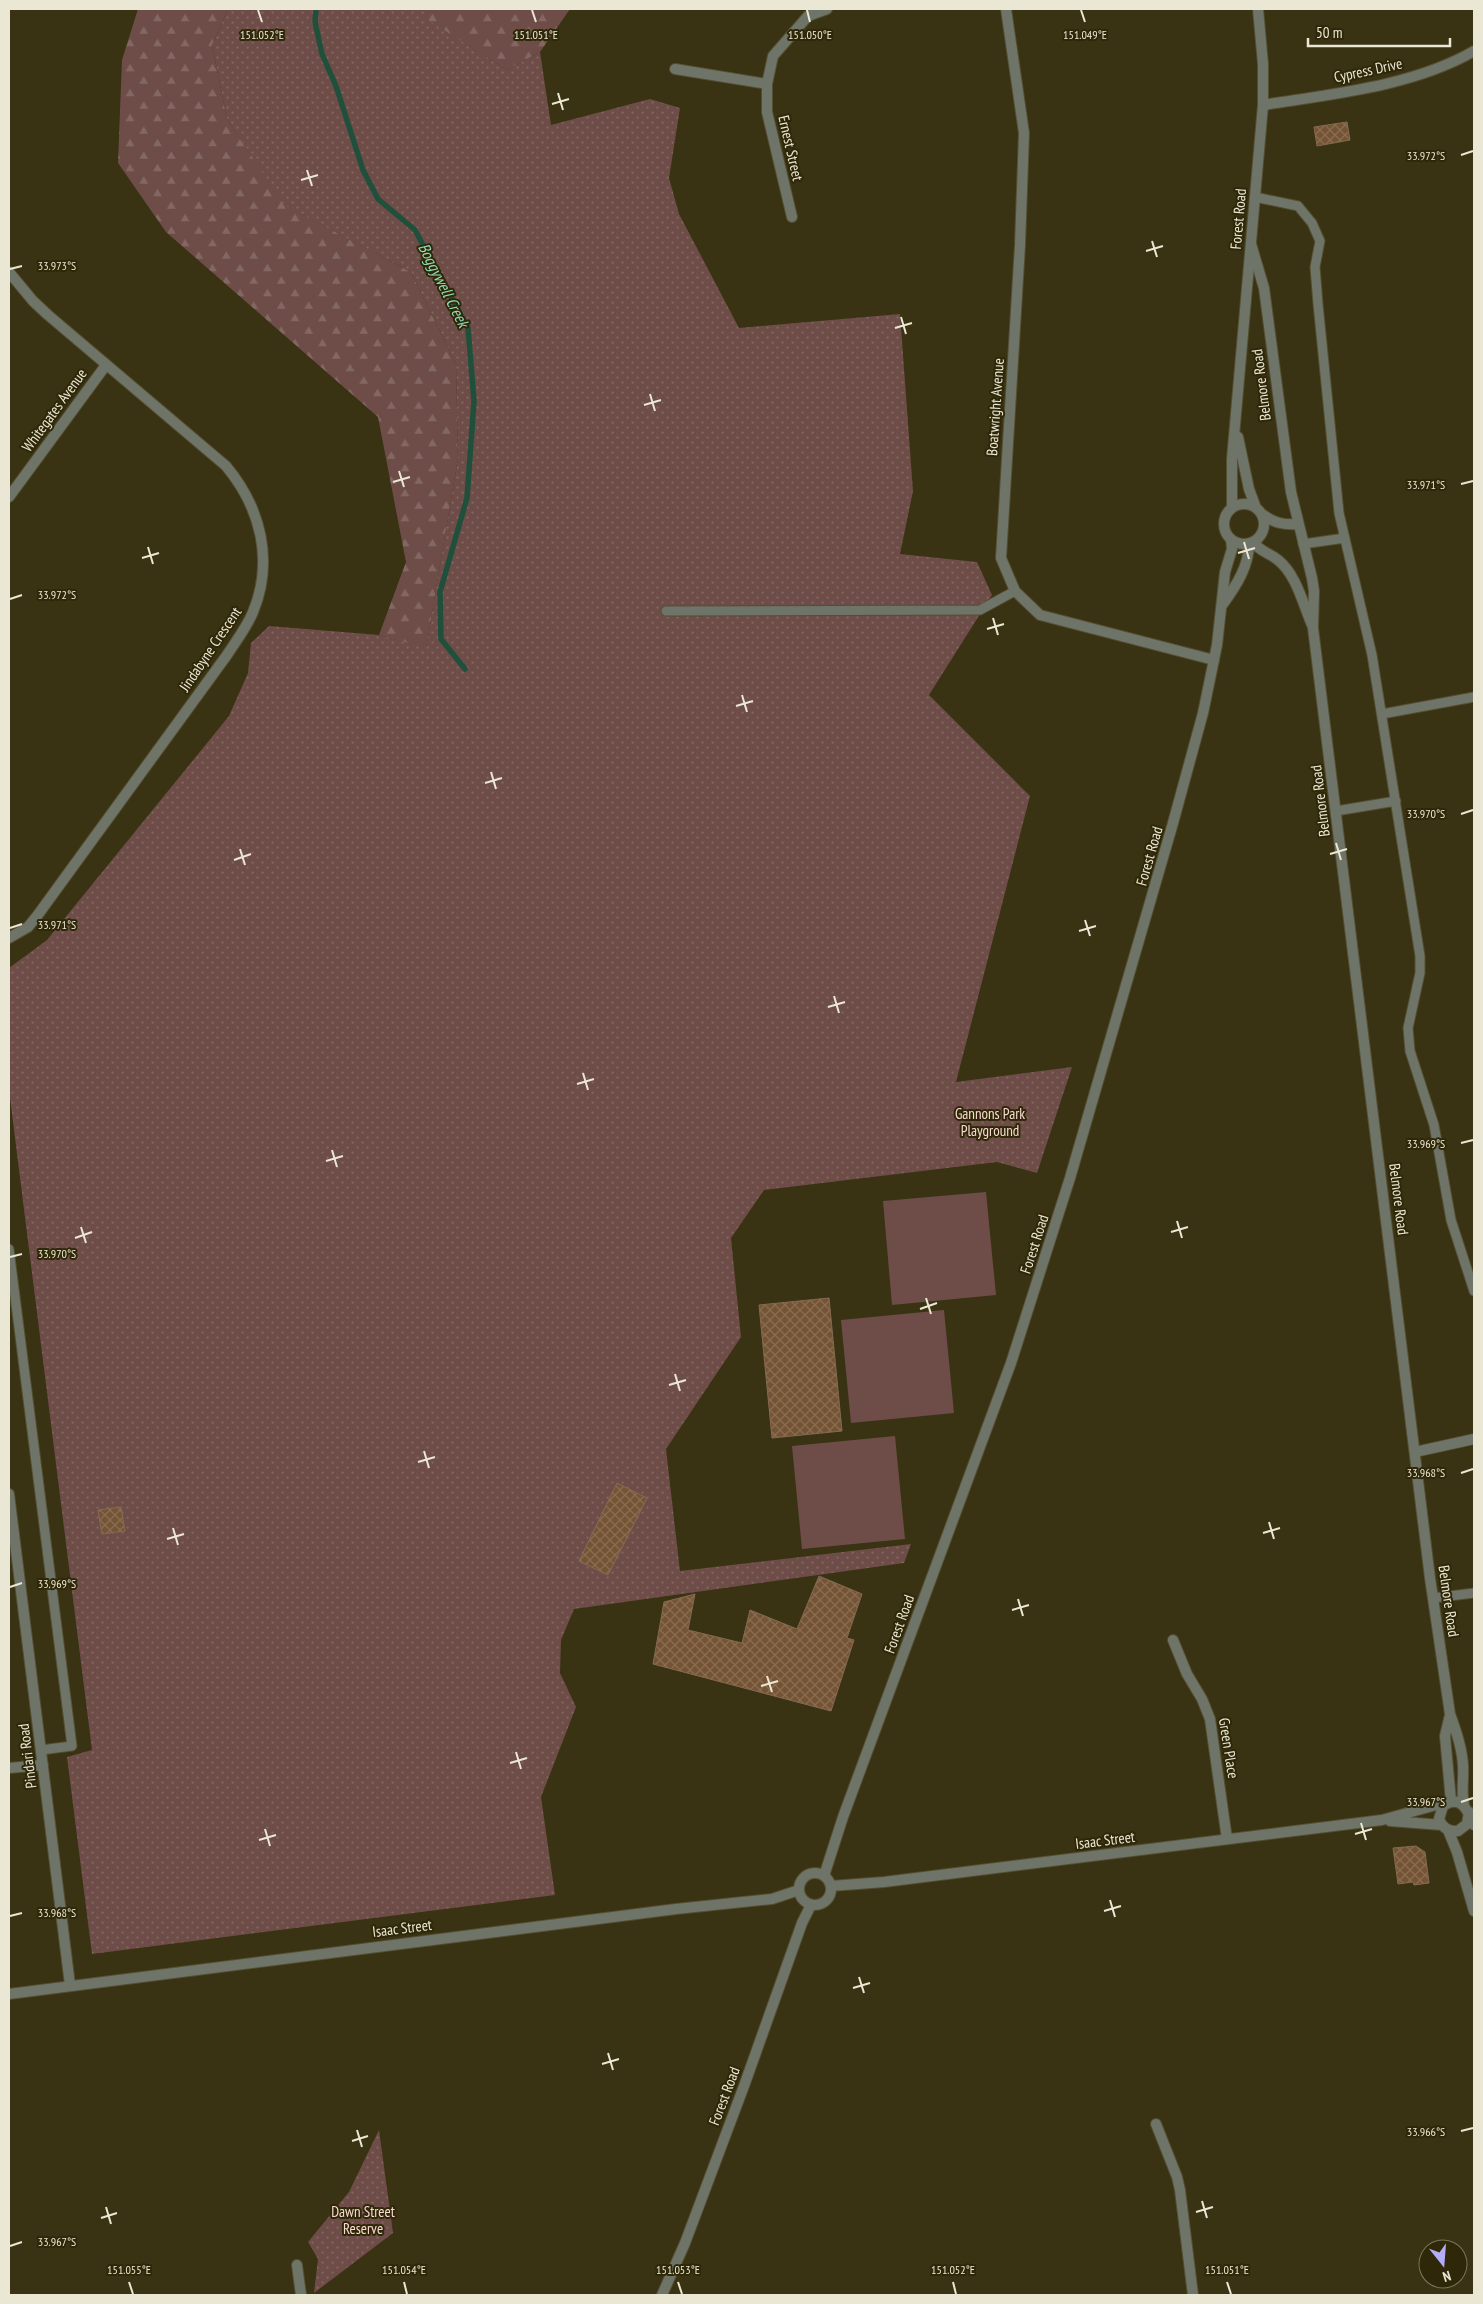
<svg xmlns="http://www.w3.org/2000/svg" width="1483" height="2304" font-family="'PT Sans Narrow',sans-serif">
<defs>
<pattern id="forest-firs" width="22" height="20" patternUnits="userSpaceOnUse" patternTransform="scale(1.25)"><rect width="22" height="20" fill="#6e4d48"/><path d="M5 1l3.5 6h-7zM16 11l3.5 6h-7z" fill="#836762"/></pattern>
<pattern id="park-dots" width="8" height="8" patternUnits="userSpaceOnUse" patternTransform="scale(1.25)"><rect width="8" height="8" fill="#6e4d48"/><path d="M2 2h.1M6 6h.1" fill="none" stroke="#836762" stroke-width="1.8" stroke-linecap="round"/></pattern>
<pattern id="building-cross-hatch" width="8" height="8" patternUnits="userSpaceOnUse" patternTransform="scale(1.25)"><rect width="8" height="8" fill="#755435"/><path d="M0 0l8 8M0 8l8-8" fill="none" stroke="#896d51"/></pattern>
</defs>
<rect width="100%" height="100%" fill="#393213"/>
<!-- green -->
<path fill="#6e4d48" d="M 986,1192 L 996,1295 L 892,1305 L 883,1201 Z
M 944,1310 L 954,1413 L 851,1423 L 841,1320 Z
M 895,1436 L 905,1539 L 802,1549 L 792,1446 Z"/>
<!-- forest -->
<path fill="url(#forest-firs)" d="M 138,9 L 228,9 L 212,45 L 227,119 L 285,205 L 411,272 L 456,364 L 458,458 L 426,649 L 379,635 L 406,562 L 378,417 L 166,232 L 118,163 L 122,60 Z
M 429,9 L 570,9 L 540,52 L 507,70 L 424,18 Z"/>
<!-- park -->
<path fill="url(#park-dots)" d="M 228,9 L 429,9 L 425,18 L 507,70 L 540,52 L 551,125 L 650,99 L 680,108 L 669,178 L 679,214 L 739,328 L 900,314 L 913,491 L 900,554 L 977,562 L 992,595 L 929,695 L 1030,796 L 956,1082 L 1072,1067 L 1037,1173 L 997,1162 L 764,1190 L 731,1238 L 741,1337 L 666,1449 L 680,1571 L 911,1544 L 904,1563 L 574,1609 L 561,1640 L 560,1673 L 576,1707 L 541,1797 L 555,1895 L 92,1954 L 67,1757 L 92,1750 L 9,1090 L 9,968 L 47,940 L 229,716 L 248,673 L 251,643 L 269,626 L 379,635 L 426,648 L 458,458 L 456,364 L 411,272 L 284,205 L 227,119 L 212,45 Z
M 379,2130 L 393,2233 L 314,2293 L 318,2259 L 308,2242 L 349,2192 Z"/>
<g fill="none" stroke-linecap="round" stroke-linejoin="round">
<!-- stream -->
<path stroke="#20503c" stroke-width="5.5" d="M 316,9 L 315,22 L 322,54 L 336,86 L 363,170 L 378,199 L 415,230 L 468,328 L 474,401 L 467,498 L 440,592 L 441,639 L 465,669"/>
</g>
<!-- building -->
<path fill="url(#building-cross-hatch)" stroke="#856a53" d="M 1347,122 L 1350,140 L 1317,146 L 1314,127 Z
M 829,1298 L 842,1431 L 772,1438 L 759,1305 Z
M 617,1483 L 647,1498 L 608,1575 L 579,1561 Z
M 121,1507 L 125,1531 L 102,1534 L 98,1510 Z
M 819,1576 L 862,1594 L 847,1638 L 854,1640 L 831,1711 L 653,1664 L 664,1602 L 695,1594 L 688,1630 L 742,1643 L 750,1610 L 797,1629 Z
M 1416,1846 L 1425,1852 L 1429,1883 L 1414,1885 L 1413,1882 L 1398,1884 L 1393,1848 Z"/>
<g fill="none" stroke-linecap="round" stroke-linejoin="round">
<defs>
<path id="service" d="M 1255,197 L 1298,206 L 1312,223 L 1320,241 L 1315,267 L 1318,304 L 1339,513 L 1372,655 L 1420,956 L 1420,973 L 1408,1028 L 1410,1051 L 1434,1125 L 1451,1220 L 1474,1291
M 1303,544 L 1345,538
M 666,611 L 980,610 L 1015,591
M 1382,714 L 1474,697
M 1336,811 L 1396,801
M 9,1249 L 72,1746 L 41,1750
M 1433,1598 L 1474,1593"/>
<path id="minor" d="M 1006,9 L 1024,133 L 1020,245 L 1001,558 L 1015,591 L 1040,615 L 1214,660
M 675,69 L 767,84
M 1263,105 C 1332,94 1414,86 1474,51
M 792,217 L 767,112 L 767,84 L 773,56 L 808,16 L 827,9
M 9,272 L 33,301 L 48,315 L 226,466 C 261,508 274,561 253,612 C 247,627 236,641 227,655 L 37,916 L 28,927 L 9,938
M 9,497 L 106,365
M 1415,1452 L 1474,1439
M 9,1494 L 70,1985
M 1173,1640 L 1187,1674 L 1202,1699 L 1210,1719 L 1227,1839
M 9,1768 L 43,1765
M 1156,2124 L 1177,2177 L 1180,2190 L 1193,2295
M 297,2265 L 301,2295"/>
<path id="tertiary" d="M 1251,244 L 1264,288 L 1291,492 L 1312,578 L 1314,591 L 1313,628 L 1430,1578 L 1450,1714 C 1456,1730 1462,1747 1463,1765 C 1464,1778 1461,1791 1464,1805
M 1238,437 L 1249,489 L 1256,508
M1224 524a20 20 0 1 1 40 0a20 20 0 1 1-40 0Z
M 1232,508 L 1232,459 L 1263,105 L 1263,64 L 1258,9
M 1262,514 C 1274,523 1283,525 1297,524
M 1253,542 C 1262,553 1268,552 1278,560 C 1296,574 1303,604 1312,625
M 1223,604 C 1236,586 1249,566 1249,544
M 1450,1715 L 1445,1736 L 1451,1801
M 1469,1812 L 1467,1824 L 1458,1831 C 1448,1832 1442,1827 1439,1819 L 1443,1806 C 1461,1793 1468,1811 1474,1825
M 1390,1821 L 1442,1825
M 1448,1830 L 1457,1852 L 1474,1911
M799 1889a16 16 0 1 1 32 0a16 16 0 1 1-32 0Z
M 824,1876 L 843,1817 L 1011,1363 L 1070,1178 L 1173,823 L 1203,713 L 1217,645 L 1225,572 L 1232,549 L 1231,539
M 831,1886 L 884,1882 L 1382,1820 L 1436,1805 L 1444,1805
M 9,1994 L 676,1909 L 772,1899 L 799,1890
M 662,2295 L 685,2243 L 744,2086 L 802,1923 L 811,1905"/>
</defs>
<!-- service casing -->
<use href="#service" stroke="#554f32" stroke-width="11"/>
<!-- minor casing -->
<use href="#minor" stroke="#554f32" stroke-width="12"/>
<!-- tertiary casing -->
<use href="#tertiary" stroke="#554f32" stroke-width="12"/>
<!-- service -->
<use href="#service" stroke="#6e7568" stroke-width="9"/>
<!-- minor -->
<use href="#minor" stroke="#6e7568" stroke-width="10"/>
<!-- tertiary -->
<use href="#tertiary" stroke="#6e7568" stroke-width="10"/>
</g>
<!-- ticks -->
<path fill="none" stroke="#ebe7d5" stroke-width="2" d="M 258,10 L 262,22M 532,10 L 536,22M 807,10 L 810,22M 1081,10 L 1085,22M 558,93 L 563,110M 552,104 L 569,99M 1461,155 L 1473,151M 307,170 L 312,186M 301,180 L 318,175M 1152,241 L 1157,257M 1146,251 L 1163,246M 10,269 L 22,266M 901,317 L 906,334M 895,328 L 912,323M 650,394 L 655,411M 644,405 L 661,400M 399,471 L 404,487M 393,482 L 410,477M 1461,484 L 1473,481M 1244,542 L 1249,559M 148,547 L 153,564M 1238,553 L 1255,548M 142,558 L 159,553M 10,599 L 22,595M 993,618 L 998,635M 987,629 L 1004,624M 742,695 L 747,712M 736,706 L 753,701M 491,772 L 496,789M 485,783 L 502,778M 1461,814 L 1473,810M 1336,843 L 1341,860M 240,849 L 245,865M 1330,854 L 1347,849M 234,860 L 251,854M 1085,920 L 1090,936M 10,928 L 22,924M 1079,931 L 1096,926M 834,996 L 839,1013M 828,1007 L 845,1002M 583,1073 L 588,1090M 577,1084 L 594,1079M 1461,1143 L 1473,1140M 332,1150 L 337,1167M 326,1161 L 343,1156M 1177,1221 L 1182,1238M 81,1227 L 86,1243M 1171,1232 L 1188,1227M 75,1238 L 92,1232M 10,1257 L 22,1254M 926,1298 L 931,1314M 920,1309 L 937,1303M 675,1374 L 680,1391M 669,1385 L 686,1380M 424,1451 L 429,1468M 418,1462 L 435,1457M 1461,1473 L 1473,1469M 1269,1522 L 1274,1539M 173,1528 L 178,1545M 1263,1533 L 1280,1528M 167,1539 L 184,1534M 10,1587 L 22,1583M 1018,1599 L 1023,1616M 1012,1610 L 1029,1605M 767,1676 L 772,1692M 761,1686 L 778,1681M 516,1752 L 521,1769M 510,1763 L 527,1758M 1461,1802 L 1473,1798M 1361,1823 L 1366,1840M 265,1829 L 270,1846M 1355,1834 L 1372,1829M 259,1840 L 276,1835M 1110,1900 L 1115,1917M 1104,1911 L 1121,1906M 10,1916 L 22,1913M 859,1977 L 864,1993M 853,1988 L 870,1983M 608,2053 L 613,2070M 602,2064 L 619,2059M 357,2130 L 362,2147M 1461,2131 L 1473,2128M 352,2141 L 368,2136M 1202,2201 L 1207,2218M 106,2207 L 111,2224M 1196,2212 L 1213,2207M 101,2218 L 117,2213M 10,2246 L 22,2242M 129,2282 L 133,2294M 404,2282 L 407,2294M 678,2282 L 682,2294M 953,2282 L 956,2294M 1227,2282 L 1231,2294"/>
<g text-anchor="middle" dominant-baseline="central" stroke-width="4" stroke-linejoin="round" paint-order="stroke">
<!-- street labels -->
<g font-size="15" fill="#ebe7d5" stroke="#2f2808">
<text transform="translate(1368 70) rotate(-12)">Cypress Drive</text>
<text transform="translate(791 148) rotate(77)">Ernest Street</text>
<text transform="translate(1238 219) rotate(-85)">Forest Road</text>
<text transform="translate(1261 385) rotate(-97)">Belmore Road</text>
<text transform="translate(995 407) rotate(-86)">Boatwright Avenue</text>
<text transform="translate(54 410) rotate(-54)">Whitegates Avenue</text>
<text transform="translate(210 649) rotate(-56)">Jindabyne Crescent</text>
<text transform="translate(1320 801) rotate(-97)">Belmore Road</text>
<text transform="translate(1149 856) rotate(-74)">Forest Road</text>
<text transform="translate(1399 1199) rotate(83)">Belmore Road</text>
<text transform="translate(1034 1244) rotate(-72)">Forest Road</text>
<text transform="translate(1449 1601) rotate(82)">Belmore Road</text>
<text transform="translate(899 1624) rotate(-70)">Forest Road</text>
<text transform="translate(1229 1748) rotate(81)">Green Place</text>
<text transform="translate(27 1756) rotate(-97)">Pindari Road</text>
<text transform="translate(1105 1840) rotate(-7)">Isaac Street</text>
<text transform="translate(402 1928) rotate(-7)">Isaac Street</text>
<text transform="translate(724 2096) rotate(-69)">Forest Road</text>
</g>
<!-- park labels -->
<g font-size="15" fill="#fad9d4" stroke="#2f2808">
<text x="990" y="1113">Gannons Park<tspan x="990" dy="17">Playground</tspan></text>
<text x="363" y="2211">Dawn Street<tspan x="363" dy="17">Reserve</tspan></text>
</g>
<!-- water labels -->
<g font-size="16" font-style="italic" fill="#8edcb8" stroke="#2f2808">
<text transform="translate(444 285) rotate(63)">Boggywell Creek</text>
</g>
</g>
<g font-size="12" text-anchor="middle" fill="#ebe7d5" stroke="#2f2808" stroke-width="4" stroke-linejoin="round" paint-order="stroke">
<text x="262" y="39">151.052°E</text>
<text x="536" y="39">151.051°E</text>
<text x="810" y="39">151.050°E</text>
<text x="1085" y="39">151.049°E</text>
<text x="1426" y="160">33.972°S</text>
<text x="57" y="270">33.973°S</text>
<text x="1426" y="489">33.971°S</text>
<text x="57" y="599">33.972°S</text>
<text x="1426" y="818">33.970°S</text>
<text x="57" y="929">33.971°S</text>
<text x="1426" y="1148">33.969°S</text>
<text x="57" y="1258">33.970°S</text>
<text x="1426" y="1477">33.968°S</text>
<text x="57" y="1588">33.969°S</text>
<text x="1426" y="1806">33.967°S</text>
<text x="57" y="1917">33.968°S</text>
<text x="1426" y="2136">33.966°S</text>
<text x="57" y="2246">33.967°S</text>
<text x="129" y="2274">151.055°E</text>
<text x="404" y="2274">151.054°E</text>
<text x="678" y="2274">151.053°E</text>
<text x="953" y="2274">151.052°E</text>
<text x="1227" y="2274">151.051°E</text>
</g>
<!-- border -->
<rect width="1483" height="2304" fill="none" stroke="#ebe7d5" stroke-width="20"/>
<!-- north arrow -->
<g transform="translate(1443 2264) rotate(163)"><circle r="24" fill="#2f2808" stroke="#7a745a"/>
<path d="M0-4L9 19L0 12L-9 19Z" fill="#b3adf9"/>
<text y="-8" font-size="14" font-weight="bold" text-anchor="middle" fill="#ebe7d5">N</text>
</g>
<!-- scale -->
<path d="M1308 38v8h142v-8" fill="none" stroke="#ebe7d5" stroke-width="2.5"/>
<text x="1316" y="38" font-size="15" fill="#ebe7d5" stroke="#2f2808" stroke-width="4" paint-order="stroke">50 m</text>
</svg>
